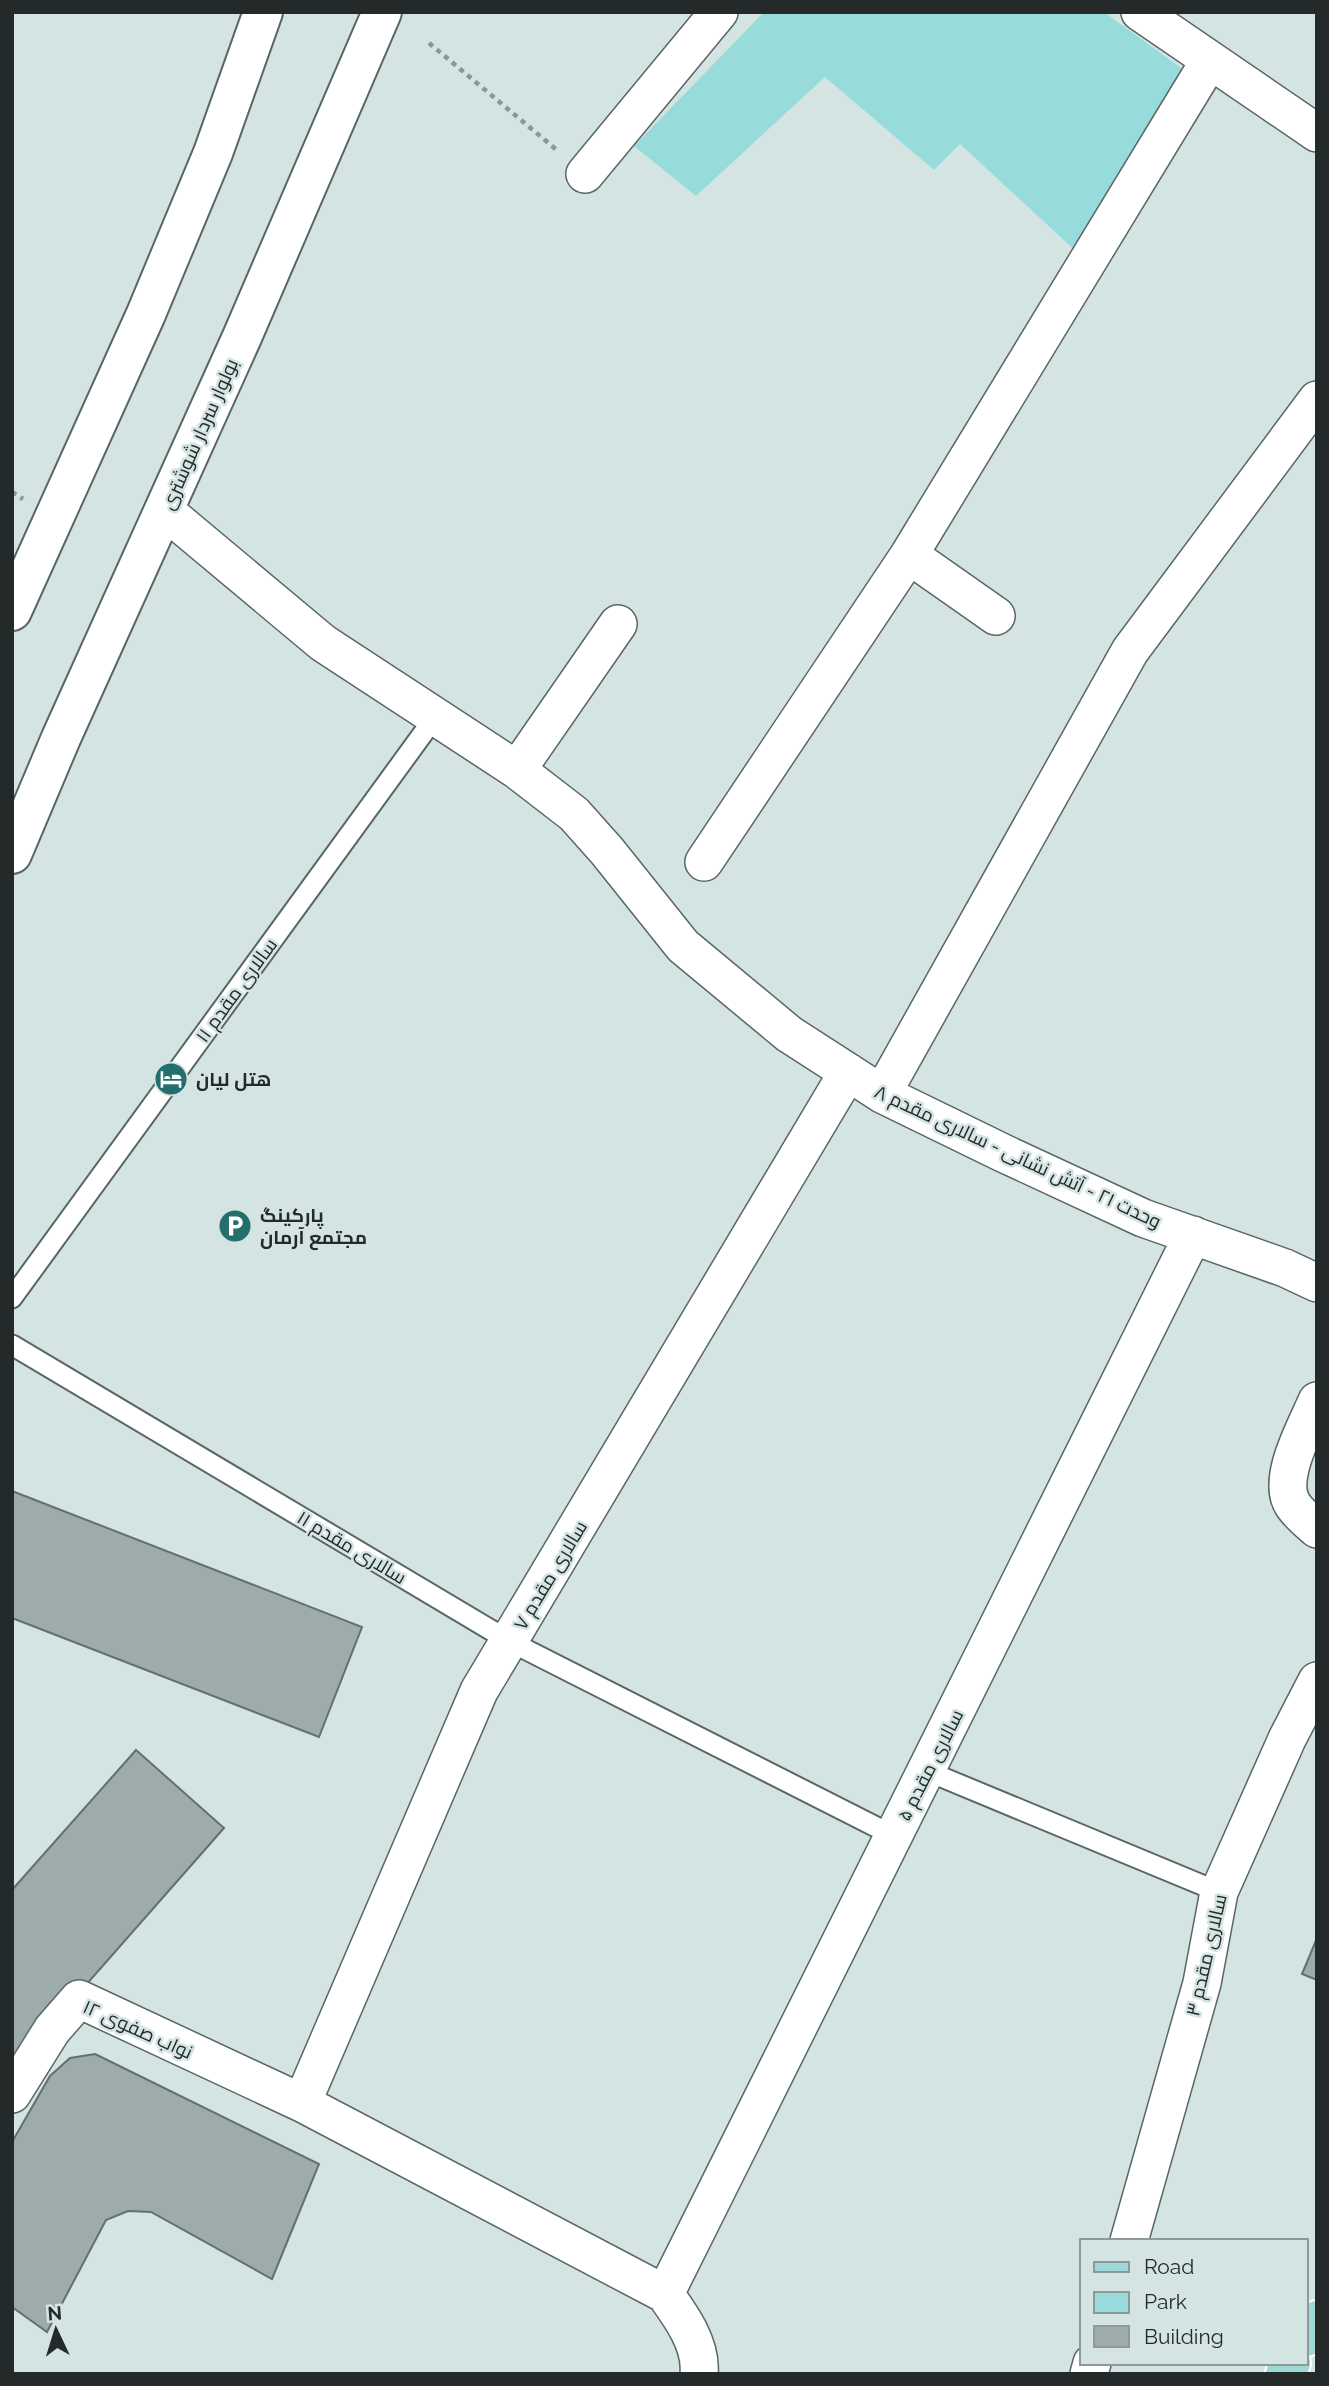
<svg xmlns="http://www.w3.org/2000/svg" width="1329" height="2386" font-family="Raleway,Cairo,sans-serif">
<rect width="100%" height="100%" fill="#d4e4e3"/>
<!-- green -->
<path fill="#97dcda" d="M 764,12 L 1104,12 L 1188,73 L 1080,255 L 960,144 L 934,170 L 825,77 L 696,196 L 634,146 Z"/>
<!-- building -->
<path fill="#9dabab" stroke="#62706f" stroke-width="2" d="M 12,1491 L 362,1627 L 319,1737 L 12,1618 Z
M 136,1750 L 224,1828 L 12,2069 L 12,1890 Z
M 1317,1938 L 1317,1980 L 1302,1974 Z
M 95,2054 L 319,2164 L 272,2279 L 151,2212 L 128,2211 L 106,2220 L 47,2332 L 12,2307 L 12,2142 L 50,2076 L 70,2058 Z"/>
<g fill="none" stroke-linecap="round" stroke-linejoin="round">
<defs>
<path id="lane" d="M 12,1298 L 435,717
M 12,1345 L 511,1642 L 894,1836
M 927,1771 L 1219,1892"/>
<path id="street" d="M 1140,12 L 1317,133
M 585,174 L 719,12
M 164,510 L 323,643 L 517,770 L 574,814 L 607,851 L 683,946 L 789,1034 L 882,1094 L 1003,1153 L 1143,1218 L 1285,1268 L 1317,1283
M 909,555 L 996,616
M 517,770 L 618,624
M 704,862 L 909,555 L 1210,60
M 882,1094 L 1130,651 L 1317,400
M 1317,1401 C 1306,1427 1276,1479 1293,1505 C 1299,1514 1309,1522 1317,1529
M 12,2094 L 52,2030 L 79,1999 L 302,2103 L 665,2294 C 681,2316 702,2345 699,2374
M 302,2103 L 479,1691 L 848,1072
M 1129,2241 L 1202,1983 L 1219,1892 L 1287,1739 L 1317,1681
M 665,2294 L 1193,1235
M 1089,2374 L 1092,2363"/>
<path id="secondary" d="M 12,611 L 146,314 L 213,153 L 263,12
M 12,854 L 61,738 L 242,337 L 382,12"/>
<path id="primary" d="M 1306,2337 L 1317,2320
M 1285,2374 L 1291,2363"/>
</defs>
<!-- lane casing -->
<use href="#lane" stroke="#596666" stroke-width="23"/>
<!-- street casing -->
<use href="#street" stroke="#596666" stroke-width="40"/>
<!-- secondary casing -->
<use href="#secondary" stroke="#596666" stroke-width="42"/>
<!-- primary casing -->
<use href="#primary" stroke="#fff" stroke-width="42"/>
<!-- path -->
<path stroke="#8b9695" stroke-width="4.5" stroke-dasharray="5 5" stroke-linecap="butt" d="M 429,43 L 558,151
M 12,492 L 23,499"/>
<!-- lane -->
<use href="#lane" stroke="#fff" stroke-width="19"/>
<!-- street -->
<use href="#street" stroke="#fff" stroke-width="37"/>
<!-- secondary -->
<use href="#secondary" stroke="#fff" stroke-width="38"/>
<!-- primary -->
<use href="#primary" stroke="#9ed9d8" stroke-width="38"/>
</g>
<!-- icons -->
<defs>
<symbol id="hotel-disc" viewBox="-11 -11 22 22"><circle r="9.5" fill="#246f6e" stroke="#d4e4e3"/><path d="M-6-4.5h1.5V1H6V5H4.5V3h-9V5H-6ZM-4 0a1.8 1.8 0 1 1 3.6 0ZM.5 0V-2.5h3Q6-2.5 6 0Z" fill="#fff"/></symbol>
<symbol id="parking-disc" viewBox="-11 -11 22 22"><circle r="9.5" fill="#246f6e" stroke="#d4e4e3"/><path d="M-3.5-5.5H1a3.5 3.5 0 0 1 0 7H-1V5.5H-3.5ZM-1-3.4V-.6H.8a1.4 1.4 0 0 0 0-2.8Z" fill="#fff"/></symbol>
</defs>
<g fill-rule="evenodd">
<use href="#hotel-disc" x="152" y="1060" width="38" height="38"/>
<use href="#parking-disc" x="216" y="1207" width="38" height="38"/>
</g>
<g text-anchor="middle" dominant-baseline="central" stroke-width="5" stroke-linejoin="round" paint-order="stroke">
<!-- street labels -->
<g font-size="19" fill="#242a29" stroke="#d4e4e3">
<text transform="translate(199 434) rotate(-66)">بولوار سردار شوشتری</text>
<text transform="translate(236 990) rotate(-54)">سالاری مقدم ۱۱</text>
<text transform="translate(1018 1156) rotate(25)">وحدت ۲۱ - آتش نشانی - سالاری مقدم ۸</text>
<text transform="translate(352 1547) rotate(31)">سالاری مقدم ۱۱</text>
<text transform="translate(550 1575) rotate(-59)">سالاری مقدم ۷</text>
<text transform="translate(930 1765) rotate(-63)">سالاری مقدم ۵</text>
<text transform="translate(1206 1955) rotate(-77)">سالاری مقدم ۳</text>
<text transform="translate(138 2029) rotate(24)">نواب صفوی ۱۲</text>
</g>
<!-- poi labels -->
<g font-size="19" font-weight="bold" fill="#242a29" stroke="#d4e4e3" text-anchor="start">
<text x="196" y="1079">هتل لیان</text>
<text x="260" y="1215">پارکینگ<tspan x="260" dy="22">مجتمع آرمان</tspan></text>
</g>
</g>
<!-- border -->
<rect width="1329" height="2386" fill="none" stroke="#242a29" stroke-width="28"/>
<!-- legend -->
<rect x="1080" y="2239" width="228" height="126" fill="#d4e4e3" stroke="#8e9a99" stroke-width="2"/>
<rect x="1094" y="2262" width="35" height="10" fill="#9ed9d8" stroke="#8e9a99" stroke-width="2"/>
<text x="1144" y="2274" font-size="21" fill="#242a29">Road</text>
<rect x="1094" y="2292" width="35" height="21" fill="#97dcda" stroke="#8e9a99" stroke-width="2"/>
<text x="1144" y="2309" font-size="21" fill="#242a29">Park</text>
<rect x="1094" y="2326" width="35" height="21" fill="#9dabab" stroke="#8e9a99" stroke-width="2"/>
<text x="1144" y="2344" font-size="21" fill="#242a29">Building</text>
<!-- north arrow -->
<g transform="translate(56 2330) rotate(356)" stroke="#d4e4e3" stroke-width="5" paint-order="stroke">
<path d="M0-5L12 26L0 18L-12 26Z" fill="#242a29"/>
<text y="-10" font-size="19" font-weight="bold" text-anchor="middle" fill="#242a29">N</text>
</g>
</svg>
